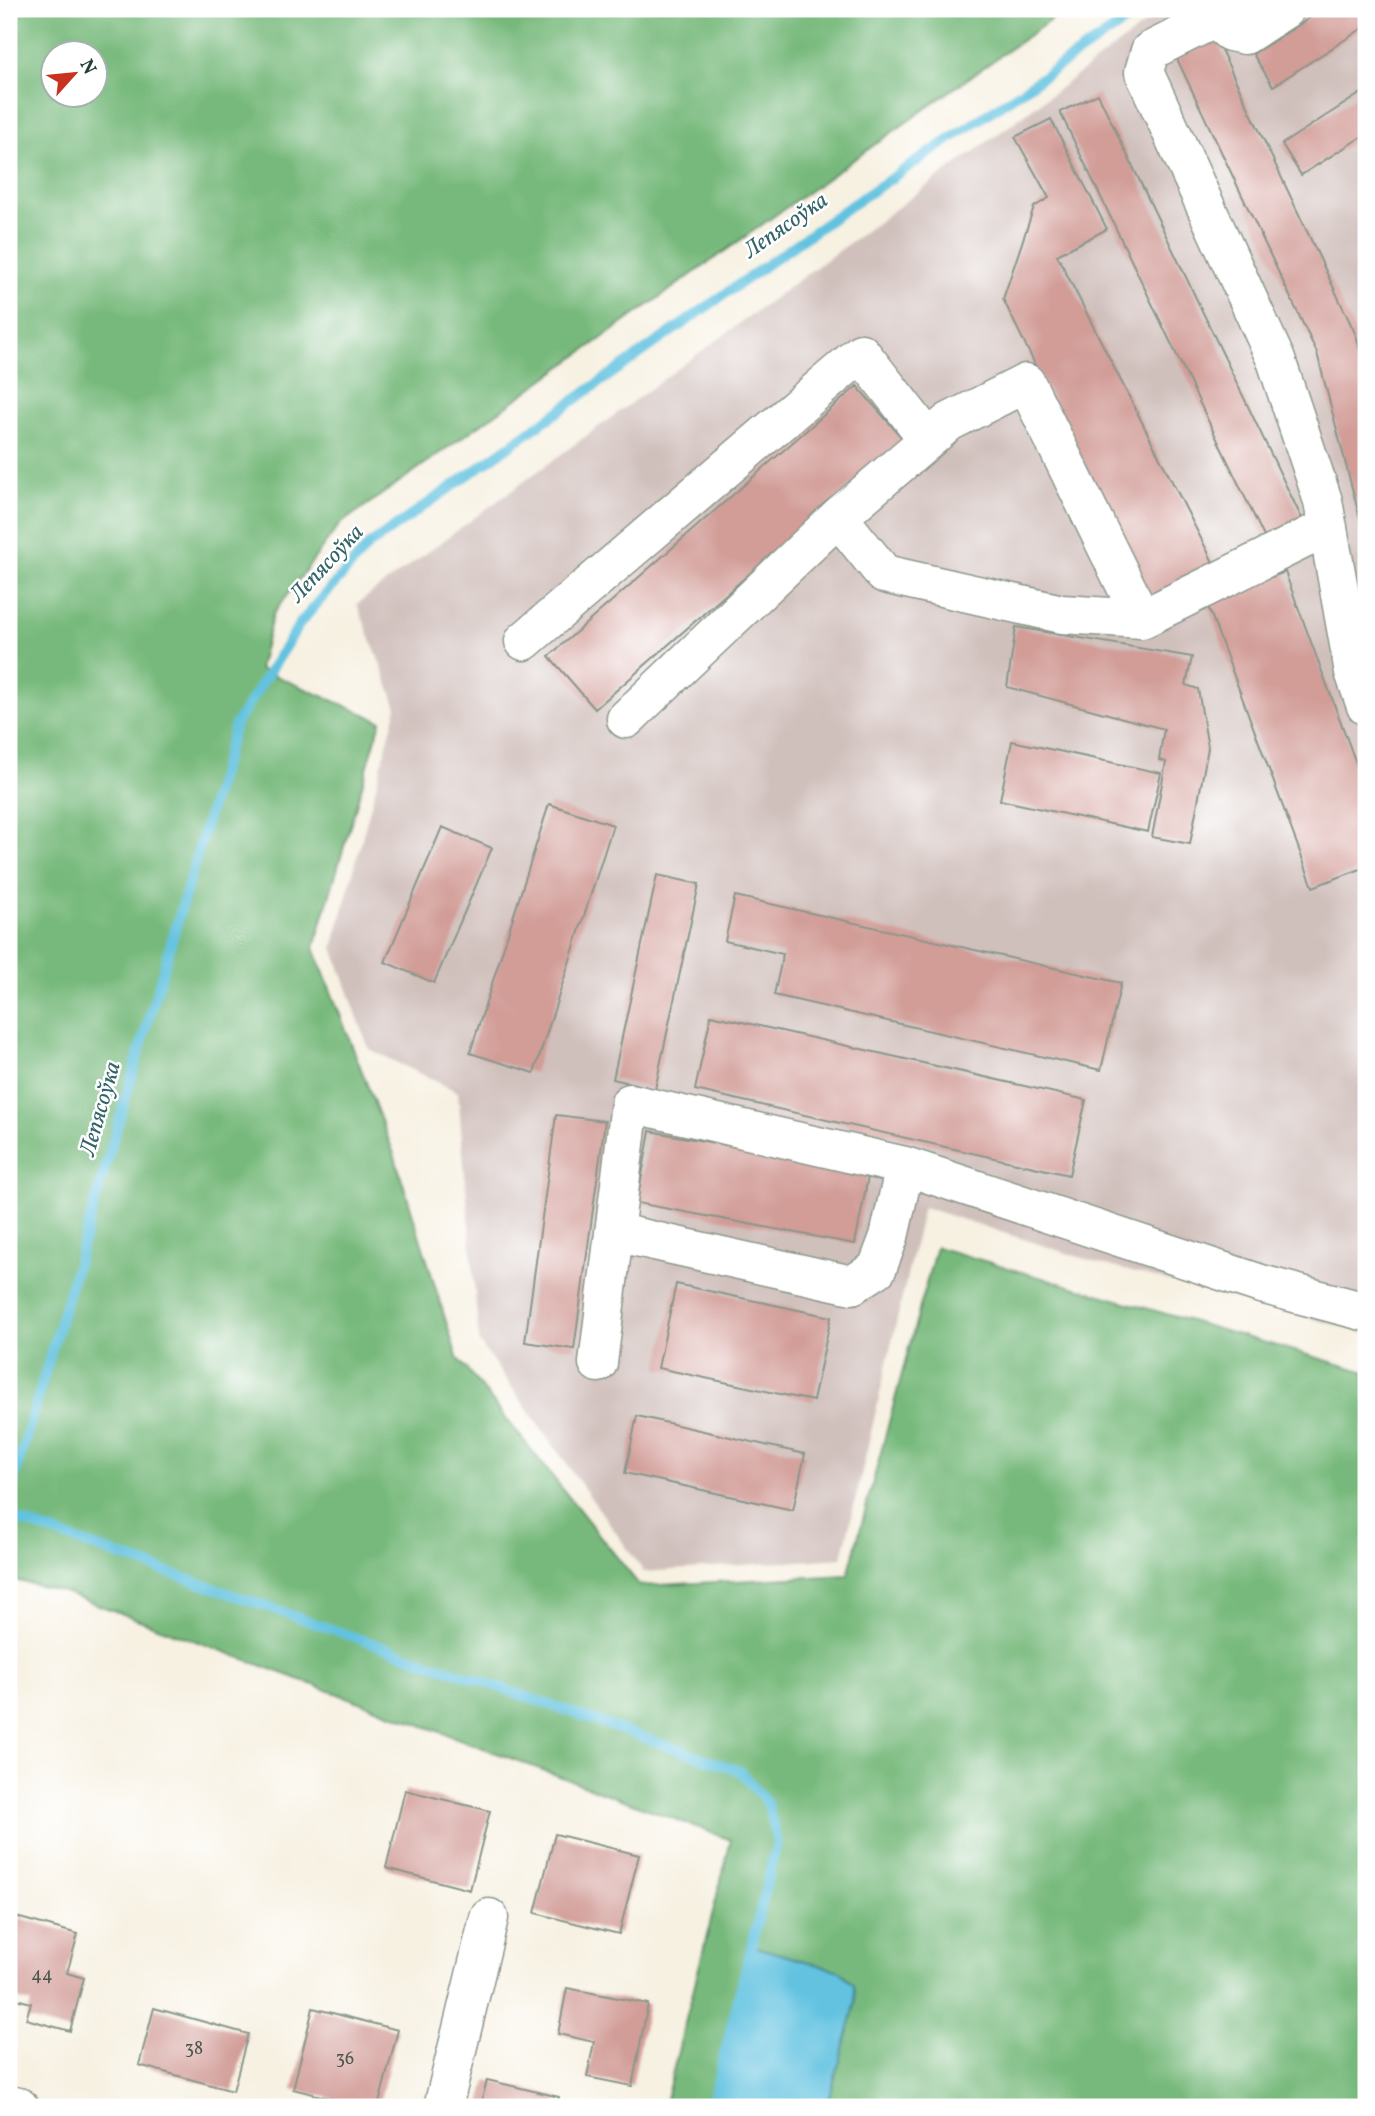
<svg xmlns="http://www.w3.org/2000/svg" width="1375" height="2116" font-family="Vollkorn,serif">
<rect width="100%" height="100%" fill="#fff"/>
<filter id="ink" filterUnits="userSpaceOnUse"><feTurbulence type="fractalNoise" baseFrequency=".0143" numOctaves="2"/><feDisplacementMap in="SourceGraphic" scale="14" xChannelSelector="R" yChannelSelector="G"/><feConvolveMatrix kernelMatrix="1 2 1 2 8 2 1 2 1" color-interpolation-filters="sRGB"/></filter>
<filter id="wash" filterUnits="userSpaceOnUse"><feTurbulence type="fractalNoise" baseFrequency=".00686" numOctaves="4" result="noise"/><feDisplacementMap in="SourceGraphic" scale="28" xChannelSelector="R" yChannelSelector="G"/><feGaussianBlur stdDeviation="1.57" result="paint"/><feColorMatrix in="noise" values="0 0 0 0 0 0 0 0 0 0 0 0 0 0 0 0 0 1.4 0 .05"/><feComposite in="paint" operator="in"/></filter>
<g filter="url(#wash)">
<rect width="100%" height="100%" fill="#f7f1e2"/>
<!-- industrial -->
<path fill="#d0c0bc" d="M 1165,9 L 1366,9 L 1366,1333 L 1098,1263 L 923,1207 L 842,1558 L 644,1572 L 479,1342 L 458,1092 L 369,1049 L 333,948 L 397,707 L 357,604 L 1044,100 Z"/>
<!-- forest -->
<path fill="#77b97c" stroke="#4b7b58" stroke-width="2" fill-rule="evenodd" d="M 9,9 L 1066,9 L 340,524 L 273,614 L 259,669 L 381,721 L 314,948 L 394,1154 L 457,1357 L 640,1586 L 848,1575 L 936,1247 L 1366,1372 L 1365,2107 L 664,2107 L 731,1840 L 61,1591 L 9,1579 ZM 52,52 L 94,52 L 94,94 L 52,94 Z"/>
<!-- water -->
<path fill="#62c2e0" stroke="#40808a" stroke-width="2" d="M 752,1946 L 840,1971 L 854,1985 L 856,2002 L 827,2107 L 711,2107 Z"/>
<g fill="none" stroke-linecap="round" stroke-linejoin="round">
<!-- stream -->
<path stroke="#62c2e0" stroke-width="10" d="M 9,1496 L 235,725 L 301,622 L 369,545 L 850,206 L 1144,9
M 9,1517 L 740,1771 L 768,1804 L 777,1843 L 711,2107"/>
</g>
<g id="blocks">
<!-- building -->
<path fill="#d29c97" d="M 1233,9 L 1251,9 L 1238,17 Z
M 1324,9 L 1366,9 L 1366,26 L 1273,86 L 1253,54 Z
M 1216,39 L 1356,335 L 1366,374 L 1366,542 L 1317,353 L 1177,59 Z
M 1366,90 L 1366,134 L 1301,175 L 1282,144 Z
M 1098,94 L 1304,523 L 1266,541 L 1060,112 Z
M 1051,119 L 1107,229 L 1057,255 L 1216,568 L 1151,601 L 1003,299 L 1034,207 L 1049,198 L 1015,137 Z
M 857,386 L 903,439 L 595,709 L 549,656 Z
M 1285,572 L 1366,790 L 1366,867 L 1313,887 L 1206,601 Z
M 1016,627 L 1192,657 L 1186,685 L 1198,689 L 1208,748 L 1190,844 L 1152,837 L 1166,762 L 1159,760 L 1164,729 L 1007,687 Z
M 1012,741 L 1161,773 L 1148,832 L 1000,800 Z
M 549,804 L 613,825 L 534,1073 L 470,1053 Z
M 442,827 L 492,848 L 434,983 L 385,962 Z
M 657,875 L 699,884 L 655,1089 L 613,1079 Z
M 735,896 L 1121,983 L 1101,1070 L 774,995 L 783,954 L 725,941 Z
M 711,1015 L 1086,1100 L 1069,1175 L 695,1090 Z
M 556,1115 L 605,1121 L 574,1349 L 525,1342 Z
M 650,1131 L 869,1172 L 855,1244 L 637,1203 Z
M 676,1284 L 831,1317 L 813,1401 L 658,1368 Z
M 637,1416 L 805,1454 L 793,1510 L 625,1473 Z
M 405,1790 L 490,1811 L 470,1890 L 386,1868 Z
M 555,1834 L 639,1855 L 619,1934 L 535,1913 Z
M 9,1915 L 78,1934 L 67,1973 L 84,1978 L 70,2031 L 26,2019 L 31,2003 L 9,1997 Z
M 567,1988 L 648,2004 L 632,2086 L 587,2077 L 594,2042 L 558,2034 Z
M 154,2008 L 248,2034 L 233,2091 L 139,2065 Z
M 313,2008 L 398,2030 L 378,2107 L 365,2107 L 293,2089 Z
M 487,2080 L 559,2097 L 556,2107 L 480,2107 Z"/>
</g>
</g>
<g filter="url(#ink)">
<use href="#blocks" fill-opacity="0" stroke="#8b978b" stroke-width="2"/>
<g fill="none" stroke-linecap="round" stroke-linejoin="round">
<defs>
<path id="minor" d="M 1285,9 L 1245,35 L 1230,32 L 1214,19 L 1150,51 L 1144,72 L 1276,360 L 1323,501 L 1354,672 L 1366,706
M 838,517 L 949,422 L 1026,383 L 1142,619
M 524,641 L 861,353 L 928,439
M 626,719 L 838,517 L 884,574 L 1062,614 L 1142,619 L 1328,527
M 614,1232 L 852,1285 L 877,1269 L 889,1237 L 905,1166
M 598,1363 L 630,1103 L 905,1166 L 1261,1284 L 1366,1312
M 9,2105 L 19,2107
M 443,2107 L 489,1918"/>
</defs>
<!-- minor casing -->
<use href="#minor" stroke="#8b978b" stroke-width="41"/>
<!-- minor -->
<use href="#minor" stroke="#fff" stroke-width="38"/>
</g>
</g>
<g text-anchor="middle" dominant-baseline="central" stroke-width="5" stroke-linejoin="round" paint-order="stroke">
<!-- number labels -->
<g font-size="18" fill="#4c554d">
<text x="42" y="1975">44</text>
<text x="194" y="2049">38</text>
<text x="345" y="2059">36</text>
</g>
<!-- water labels -->
<g font-size="23" font-style="italic" fill="#336568" stroke="#fff">
<text transform="translate(786 226) rotate(-35)">Лепясоўка</text>
<text transform="translate(327 564) rotate(-47)">Лепясоўка</text>
<text transform="translate(101 1109) rotate(-74)">Лепясоўка</text>
</g>
</g>
<!-- margin -->
<rect width="1375" height="2116" fill="none" stroke="#fff" stroke-width="35"/>
<!-- north arrow -->
<g transform="translate(74 74) rotate(63)"><circle r="33" fill="#ffffff" stroke="#a5b1ae" stroke-width="2"/>
<path d="M0-5L12 26L0 18L-12 26Z" fill="#c8321e"/>
<text y="-10" font-size="19" font-weight="bold" text-anchor="middle" fill="#1f3d34">N</text>
</g>
</svg>
